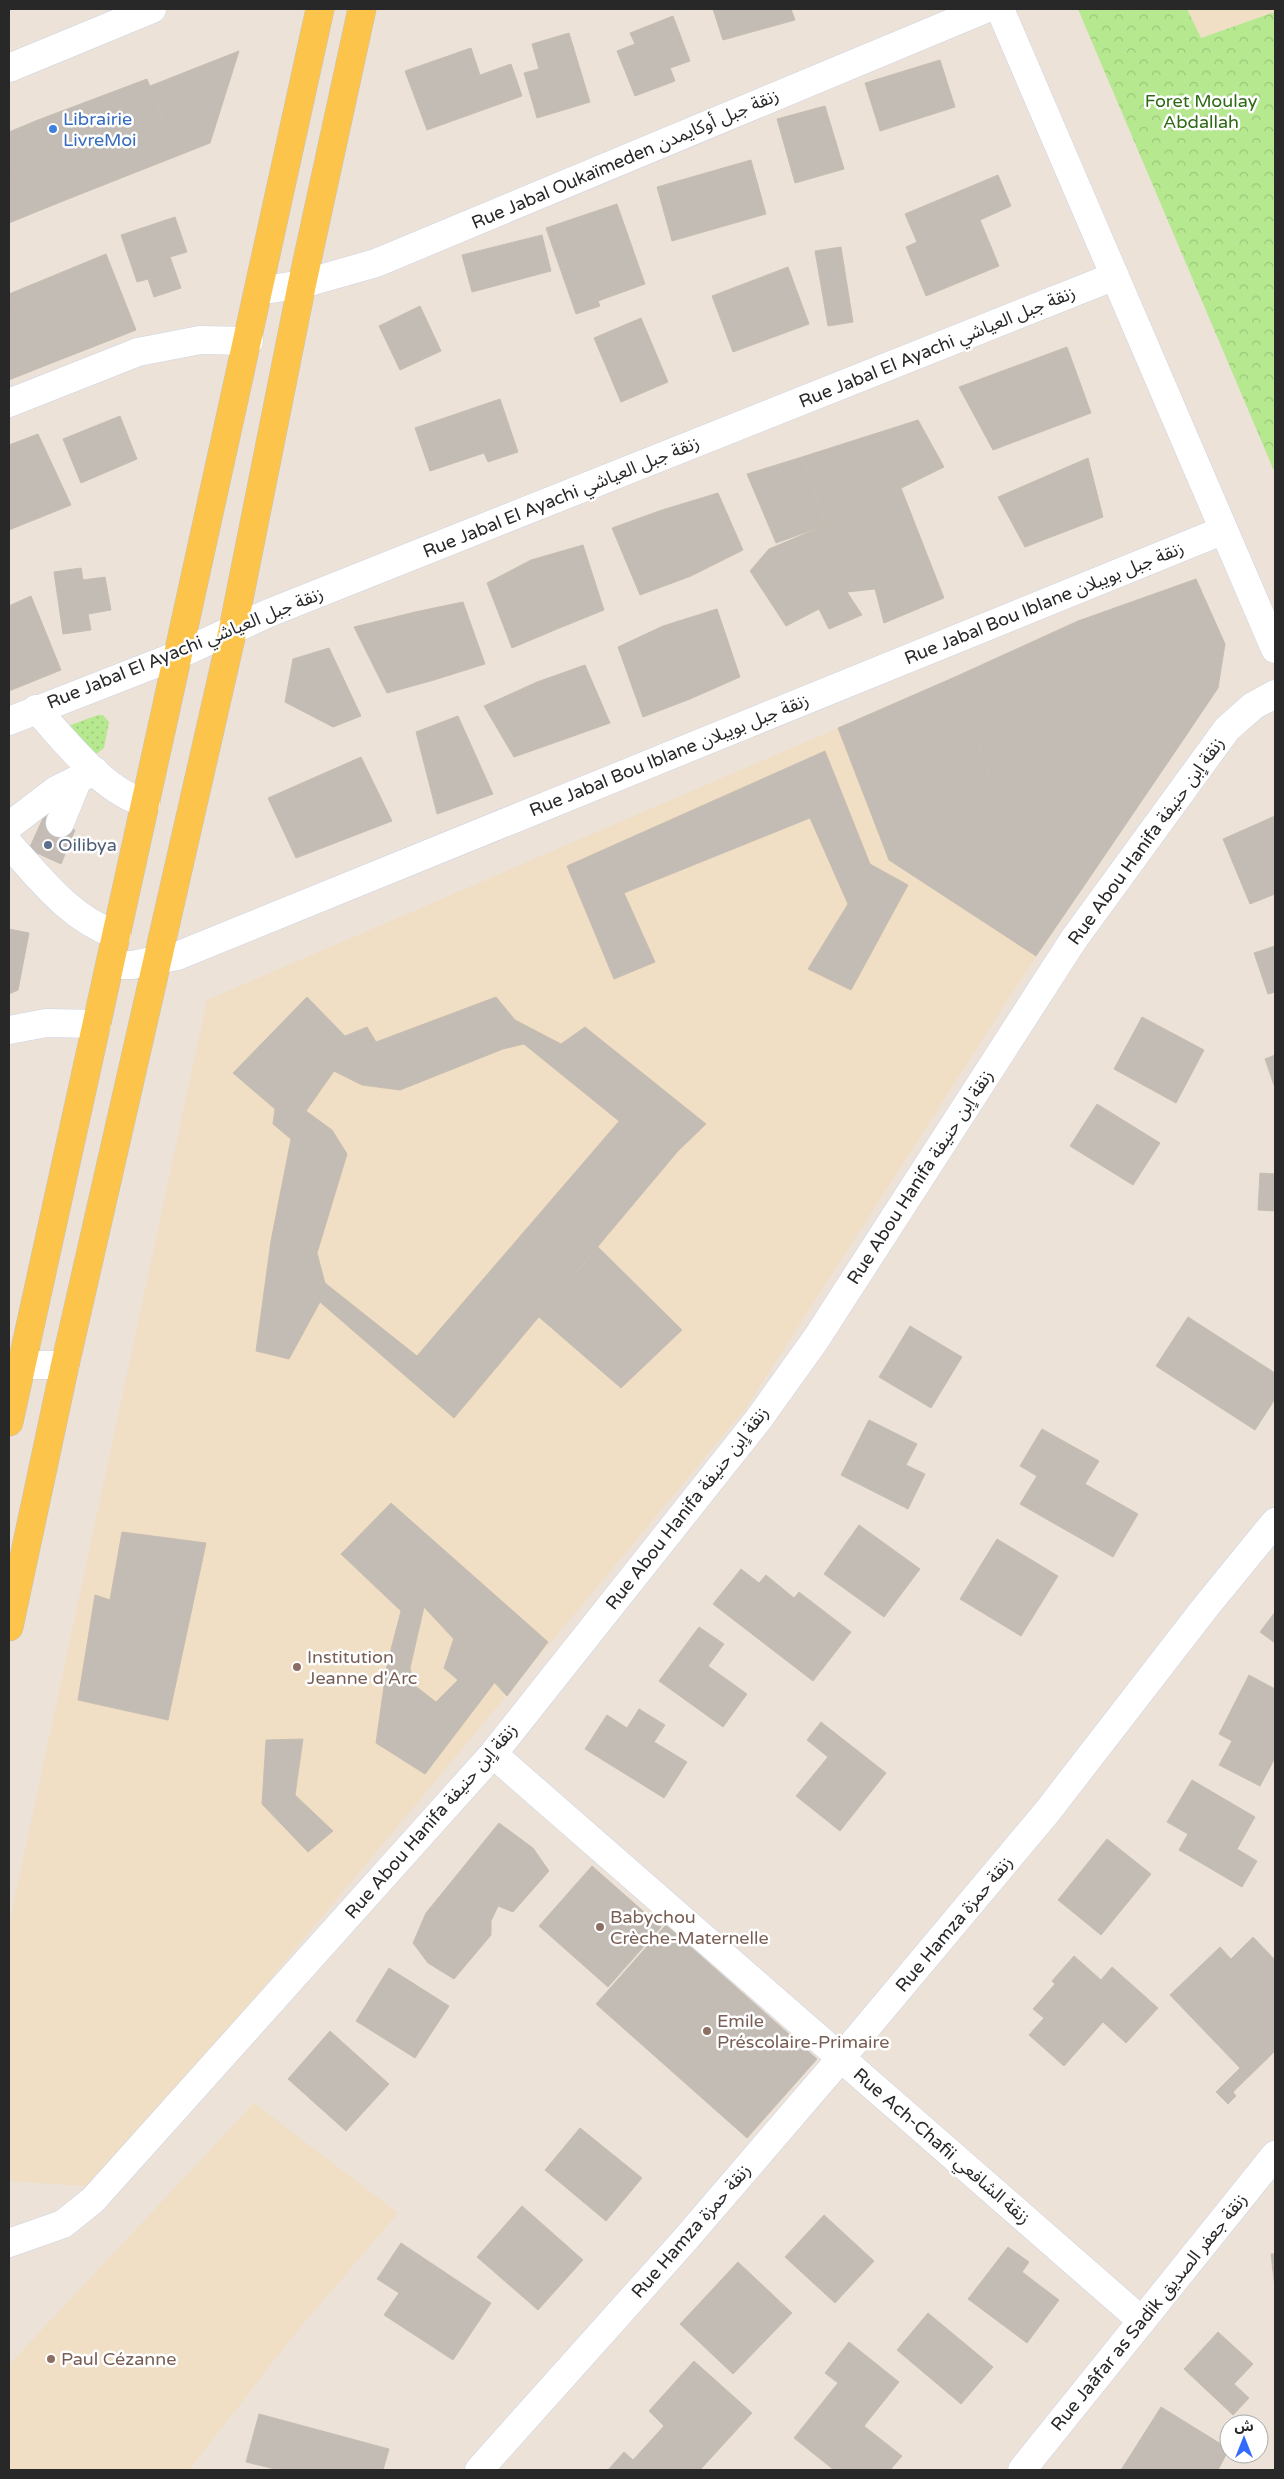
<svg xmlns="http://www.w3.org/2000/svg" width="1284" height="2479" font-family="'Varela Round','Noto Sans Arabic',sans-serif">
<defs>
<pattern id="grass-dots" width="8" height="8" patternUnits="userSpaceOnUse" patternTransform="scale(1.25)"><rect width="8" height="8" fill="#b5e88f"/><path d="M2 2h.1M6 6h.1" fill="none" stroke="#9cc77b" stroke-width="1.8" stroke-linecap="round"/></pattern>
<pattern id="park-crowns" width="20" height="18" patternUnits="userSpaceOnUse" patternTransform="scale(1.25)"><rect width="20" height="18" fill="#b5e88f"/><path d="M2 6a3 3 0 1 1 6 0M12 15a3 3 0 1 1 6 0" fill="none" stroke="#9cc77b"/></pattern>
</defs>
<rect width="100%" height="100%" fill="#ece2d8"/>
<!-- education -->
<path fill="#f0dec5" d="M 1187,9 L 1275,9 L 1275,12 L 1201,38 Z
M 838,728 L 889,860 L 1036,956 L 746,1408 L 97,2187 L 9,2181 L 9,1925 L 207,1000 Z
M 254,2103 L 398,2213 L 293,2336 L 189,2470 L 9,2470 L 9,2365 Z"/>
<!-- grass -->
<path fill="url(#grass-dots)" d="M 98,715 L 103,715 L 109,722 L 104,748 L 96,754 L 68,726 Z"/>
<!-- park -->
<path fill="url(#park-crowns)" d="M 1078,9 L 1187,9 L 1201,38 L 1275,12 L 1275,473 Z"/>
<!-- building -->
<path fill="#c3bcb5" stroke="#c7beb2" d="M 713,9 L 791,9 L 795,20 L 723,40 Z
M 673,16 L 690,61 L 670,68 L 675,81 L 635,96 L 617,51 L 635,44 L 630,33 Z
M 569,33 L 590,102 L 537,118 L 524,73 L 539,69 L 532,44 Z
M 471,48 L 480,75 L 511,64 L 522,96 L 427,130 L 405,71 Z
M 239,51 L 210,143 L 177,156 L 150,86 Z
M 940,60 L 955,107 L 880,131 L 865,83 Z
M 147,79 L 177,156 L 68,199 L 38,120 Z
M 825,106 L 844,169 L 795,183 L 777,119 Z
M 38,120 L 68,199 L 31,214 L 9,161 L 9,132 Z
M 751,160 L 766,214 L 672,241 L 657,187 Z
M 9,161 L 31,214 L 9,223 Z
M 998,175 L 1011,206 L 980,220 L 999,266 L 926,296 L 906,247 L 917,242 L 905,214 Z
M 617,204 L 645,284 L 598,301 L 600,306 L 576,314 L 546,228 Z
M 175,217 L 187,252 L 170,257 L 181,288 L 154,297 L 148,279 L 137,282 L 121,235 Z
M 542,235 L 551,271 L 472,292 L 462,255 Z
M 841,247 L 853,322 L 828,326 L 815,251 Z
M 106,254 L 136,330 L 39,368 L 9,294 Z
M 788,267 L 809,324 L 733,352 L 712,296 Z
M 9,294 L 39,368 L 9,380 Z
M 420,306 L 441,351 L 400,370 L 379,326 Z
M 641,318 L 668,382 L 621,402 L 594,338 Z
M 1067,347 L 1091,413 L 993,450 L 959,387 Z
M 500,399 L 518,452 L 488,462 L 484,453 L 430,471 L 415,428 Z
M 120,416 L 137,459 L 81,483 L 63,439 Z
M 918,420 L 944,467 L 826,525 L 802,457 Z
M 38,434 L 71,505 L 9,530 L 9,445 Z
M 802,457 L 826,525 L 776,543 L 747,474 Z
M 1088,458 L 1103,517 L 1025,547 L 998,497 Z
M 901,488 L 944,598 L 884,623 L 875,589 L 847,592 L 826,525 Z
M 718,493 L 743,550 L 691,576 L 662,510 Z
M 662,510 L 691,576 L 640,595 L 612,528 Z
M 826,525 L 847,592 L 862,615 L 829,629 L 819,609 L 786,626 L 750,571 L 769,549 Z
M 583,545 L 604,610 L 557,629 L 531,560 Z
M 531,560 L 557,629 L 512,648 L 487,583 Z
M 81,568 L 83,580 L 105,577 L 111,610 L 88,614 L 91,630 L 63,634 L 54,572 Z
M 1196,579 L 1225,644 L 1218,688 L 1181,743 L 1120,689 L 1107,682 L 1078,621 Z
M 31,596 L 61,670 L 9,691 L 9,606 Z
M 463,602 L 485,664 L 434,680 L 415,612 Z
M 717,609 L 740,677 L 690,699 L 663,626 Z
M 415,612 L 434,680 L 387,693 L 354,627 Z
M 1078,621 L 1107,682 L 1120,689 L 995,792 L 955,677 Z
M 663,626 L 690,699 L 643,717 L 618,647 Z
M 329,648 L 361,716 L 333,727 L 285,702 L 293,659 Z
M 585,665 L 610,723 L 565,739 L 537,682 Z
M 955,677 L 995,792 L 889,860 L 838,728 Z
M 537,682 L 565,739 L 514,757 L 484,706 Z
M 1120,689 L 1181,743 L 1090,877 L 995,792 Z
M 458,716 L 493,794 L 437,814 L 416,732 Z
M 825,751 L 870,864 L 908,885 L 851,990 L 808,969 L 848,904 L 810,818 L 624,893 L 655,962 L 614,979 L 567,866 Z
M 361,757 L 392,821 L 296,858 L 268,798 Z
M 995,792 L 1090,877 L 1036,956 L 889,860 Z
M 44,816 L 75,830 L 61,864 L 29,849 Z
M 1275,816 L 1275,894 L 1250,904 L 1223,839 Z
M 9,929 L 29,933 L 18,990 L 9,994 Z
M 1275,946 L 1275,992 L 1268,994 L 1254,953 Z
M 307,997 L 345,1036 L 367,1027 L 376,1042 L 496,997 L 515,1020 L 493,1032 L 503,1049 L 400,1090 L 362,1085 L 334,1071 L 306,1111 L 332,1130 L 347,1154 L 317,1253 L 271,1241 L 291,1139 L 273,1124 L 275,1109 L 233,1073 Z
M 1142,1017 L 1204,1050 L 1176,1103 L 1114,1069 Z
M 515,1020 L 561,1044 L 585,1027 L 706,1124 L 678,1151 L 627,1112 L 619,1121 L 524,1044 L 503,1049 L 493,1032 Z
M 1275,1055 L 1275,1088 L 1265,1059 Z
M 1097,1104 L 1160,1143 L 1133,1185 L 1070,1146 Z
M 627,1112 L 678,1151 L 454,1418 L 320,1302 L 289,1359 L 256,1351 L 271,1241 L 317,1253 L 325,1283 L 417,1356 Z
M 1260,1173 L 1275,1174 L 1275,1211 L 1258,1210 Z
M 598,1247 L 682,1330 L 621,1388 L 539,1317 Z
M 1188,1317 L 1275,1373 L 1275,1399 L 1255,1430 L 1156,1366 Z
M 910,1326 L 962,1357 L 931,1408 L 879,1377 Z
M 869,1420 L 917,1444 L 906,1465 L 925,1474 L 908,1509 L 841,1475 Z
M 1042,1429 L 1099,1461 L 1085,1484 L 1138,1514 L 1113,1557 L 1020,1504 L 1037,1476 L 1020,1466 Z
M 391,1503 L 548,1642 L 507,1696 L 424,1607 L 410,1668 L 387,1665 L 401,1611 L 341,1554 Z
M 859,1525 L 920,1569 L 884,1617 L 824,1574 Z
M 122,1532 L 206,1543 L 168,1720 L 78,1700 L 95,1595 L 110,1600 Z
M 997,1539 L 1058,1576 L 1021,1636 L 960,1599 Z
M 741,1569 L 759,1583 L 766,1575 L 794,1598 L 799,1592 L 851,1632 L 813,1681 L 713,1604 Z
M 1275,1612 L 1275,1643 L 1260,1632 Z
M 699,1627 L 724,1644 L 708,1666 L 747,1694 L 723,1727 L 659,1681 Z
M 454,1638 L 495,1682 L 425,1774 L 376,1743 L 387,1665 L 410,1668 L 414,1685 L 436,1702 L 458,1680 L 444,1668 Z
M 1249,1675 L 1275,1689 L 1275,1758 L 1260,1786 L 1219,1765 L 1232,1741 L 1219,1734 Z
M 639,1709 L 665,1725 L 654,1742 L 687,1762 L 664,1798 L 585,1749 L 607,1715 L 627,1728 Z
M 821,1722 L 886,1773 L 840,1831 L 796,1796 L 828,1757 L 807,1740 Z
M 303,1739 L 295,1795 L 333,1831 L 308,1852 L 262,1804 L 266,1740 Z
M 1192,1780 L 1255,1817 L 1237,1849 L 1257,1861 L 1242,1887 L 1179,1850 L 1188,1834 L 1167,1822 Z
M 499,1823 L 533,1848 L 549,1871 L 513,1912 L 498,1906 L 491,1921 L 491,1935 L 454,1979 L 428,1963 L 413,1943 L 426,1913 Z
M 1107,1839 L 1151,1874 L 1101,1935 L 1058,1900 Z
M 592,1866 L 661,1927 L 608,1987 L 539,1926 Z
M 666,1925 L 817,2059 L 747,2138 L 596,2004 Z
M 1253,1937 L 1275,1960 L 1275,2051 L 1233,2092 L 1236,2096 L 1228,2104 L 1216,2092 L 1240,2068 L 1170,1995 L 1220,1947 L 1231,1959 Z
M 1074,1956 L 1101,1980 L 1112,1967 L 1158,2008 L 1126,2043 L 1103,2022 L 1064,2066 L 1029,2035 L 1044,2018 L 1033,2009 L 1055,1984 L 1052,1981 Z
M 389,1968 L 449,2006 L 415,2058 L 356,2021 Z
M 330,2031 L 389,2084 L 346,2131 L 288,2079 Z
M 580,2128 L 642,2178 L 606,2221 L 545,2170 Z
M 522,2206 L 583,2260 L 538,2310 L 477,2257 Z
M 824,2215 L 874,2261 L 835,2303 L 785,2257 Z
M 401,2243 L 491,2303 L 453,2360 L 384,2315 L 399,2293 L 377,2279 Z
M 1008,2247 L 1029,2262 L 1022,2272 L 1059,2300 L 1027,2343 L 968,2299 Z
M 1271,2254 L 1275,2254 L 1275,2288 Z
M 738,2262 L 792,2313 L 733,2374 L 680,2324 Z
M 928,2313 L 993,2367 L 961,2404 L 897,2350 Z
M 1218,2332 L 1253,2364 L 1234,2384 L 1249,2398 L 1233,2415 L 1184,2369 Z
M 849,2342 L 899,2382 L 864,2426 L 902,2456 L 890,2470 L 834,2470 L 794,2438 L 838,2383 L 825,2373 Z
M 694,2361 L 752,2413 L 700,2470 L 608,2470 L 624,2452 L 633,2460 L 664,2426 L 649,2411 Z
M 1161,2407 L 1229,2449 L 1218,2470 L 1121,2470 Z
M 259,2414 L 389,2449 L 383,2470 L 279,2470 L 246,2462 Z"/>
<g fill="none" stroke-linecap="round" stroke-linejoin="round">
<!-- minor-tunnel -->
<path stroke="#c5bdb5" stroke-width="28" stroke-dasharray="28 14" stroke-linecap="butt" d="M 45,857 L 60,823"/>
<defs>
<path id="minor" d="M 1000,9 L 1275,649
M 9,68 L 152,9
M 259,291 L 302,284 L 376,263 L 985,9
M 9,403 L 138,352 L 200,340 L 249,341
M 36,709 C 65,740 104,793 146,803
M 9,721 L 178,655 L 269,613 L 1115,276
M 60,823 L 78,779
M 9,826 L 56,790 L 95,771
M 9,844 C 41,880 71,919 117,935
M 111,965 L 132,965 L 177,956 L 1224,530
M 9,1030 L 46,1023 L 97,1024
M 9,1365 L 65,1365
M 493,1754 L 1142,2321
M 9,2243 L 63,2224 L 93,2200 L 493,1754 L 758,1420 L 816,1339 L 1074,939 L 1227,729 L 1253,706 L 1275,694
M 479,2470 L 683,2242 L 841,2058 L 1047,1812 L 1204,1609 L 1275,1522
M 1022,2470 L 1275,2155"/>
<path id="major" d="M 9,1422 L 320,9
M 9,1627 L 65,1365 L 233,629 L 302,284 L 362,9"/>
</defs>
<!-- minor casing -->
<use href="#minor" stroke="#cdd3e3" stroke-width="29"/>
<!-- major casing -->
<use href="#major" stroke="#c3c3c3" stroke-width="29"/>
<!-- minor -->
<use href="#minor" stroke="#fff" stroke-width="28"/>
<!-- major -->
<use href="#major" stroke="#fdc44c" stroke-width="28"/>
</g>
<!-- markers -->
<circle fill="#3f7fe0" stroke="#fff" stroke-width="2" cx="53" cy="129" r="5"/>
<circle fill="#5c6f8a" stroke="#fff" stroke-width="2" cx="48" cy="845" r="5"/>
<g fill="#8d6e63" stroke="#fff" stroke-width="2">
<circle cx="297" cy="1667" r="5"/>
<circle cx="600" cy="1927" r="5"/>
<circle cx="707" cy="2031" r="5"/>
<circle cx="51" cy="2359" r="5"/>
</g>
<g text-anchor="middle" dominant-baseline="central" stroke-width="5" stroke-linejoin="round" paint-order="stroke">
<!-- park labels -->
<g font-size="18" fill="#2d6a13" stroke="#fff">
<text x="1201" y="101">Foret Moulay<tspan x="1201" dy="21">Abdallah</tspan></text>
</g>
<!-- shop labels -->
<g font-size="18" fill="#366cbe" stroke="#fff" text-anchor="start">
<text x="63" y="119">Librairie<tspan x="63" dy="21">LivreMoi</tspan></text>
</g>
<!-- street labels -->
<g font-size="18" fill="#282828" stroke="#fff">
<text transform="translate(625 159) rotate(-23)">Rue Jabal Oukaïmeden زنقة جبل أوكايمدن</text>
<text transform="translate(937 347) rotate(-22)">Rue Jabal El Ayachi زنقة جبل العياشي</text>
<text transform="translate(561 497) rotate(-22)">Rue Jabal El Ayachi زنقة جبل العياشي</text>
<text transform="translate(1044 603) rotate(-22)">Rue Jabal Bou Iblane زنقة جبل بويبلان</text>
<text transform="translate(185 648) rotate(-22)">Rue Jabal El Ayachi زنقة جبل العياشي</text>
<text transform="translate(669 755) rotate(-22)">Rue Jabal Bou Iblane زنقة جبل بويبلان</text>
<text transform="translate(1146 841) rotate(-54)">Rue Abou Hanifa زنقة اٍبن حنيفة</text>
<text transform="translate(920 1177) rotate(-57)">Rue Abou Hanifa زنقة اٍبن حنيفة</text>
<text transform="translate(687 1508) rotate(-52)">Rue Abou Hanifa زنقة اٍبن حنيفة</text>
<text transform="translate(431 1821) rotate(-49)">Rue Abou Hanifa زنقة اٍبن حنيفة</text>
<text transform="translate(954 1924) rotate(-50)">Rue Hamza زنقة حمزة</text>
<text transform="translate(942 2146) rotate(41)">Rue Ach-Chafii زنقة الشافعي</text>
<text transform="translate(691 2231) rotate(-49)">Rue Hamza زنقة حمزة</text>
<text transform="translate(1149 2312) rotate(-51)">Rue Jaâfar as Sadik زنقة جعفر الصديق</text>
</g>
<!-- service labels -->
<g font-size="18" fill="#4e5e75" stroke="#fff" text-anchor="start">
<text x="58" y="845">Oilibya</text>
</g>
<!-- education labels -->
<g font-size="18" fill="#785e54" stroke="#fff" text-anchor="start">
<text x="307" y="1657">Institution<tspan x="307" dy="21">Jeanne d'Arc</tspan></text>
<text x="610" y="1917">Babychou<tspan x="610" dy="21">Crèche-Maternelle</tspan></text>
<text x="717" y="2021">Emile<tspan x="717" dy="21">Préscolaire-Primaire</tspan></text>
<text x="61" y="2359">Paul Cézanne</text>
</g>
</g>
<!-- border -->
<rect width="1284" height="2479" fill="none" stroke="#282828" stroke-width="20"/>
<!-- north arrow -->
<g transform="translate(1244 2439)"><circle r="24" fill="#ffffff" stroke="#a9a9a9"/>
<path d="M0-4L9 19L0 12L-9 19Z" fill="#326aff"/>
<text y="-8" font-size="14" font-weight="bold" text-anchor="middle" fill="#282828">ش</text>
</g>
</svg>
